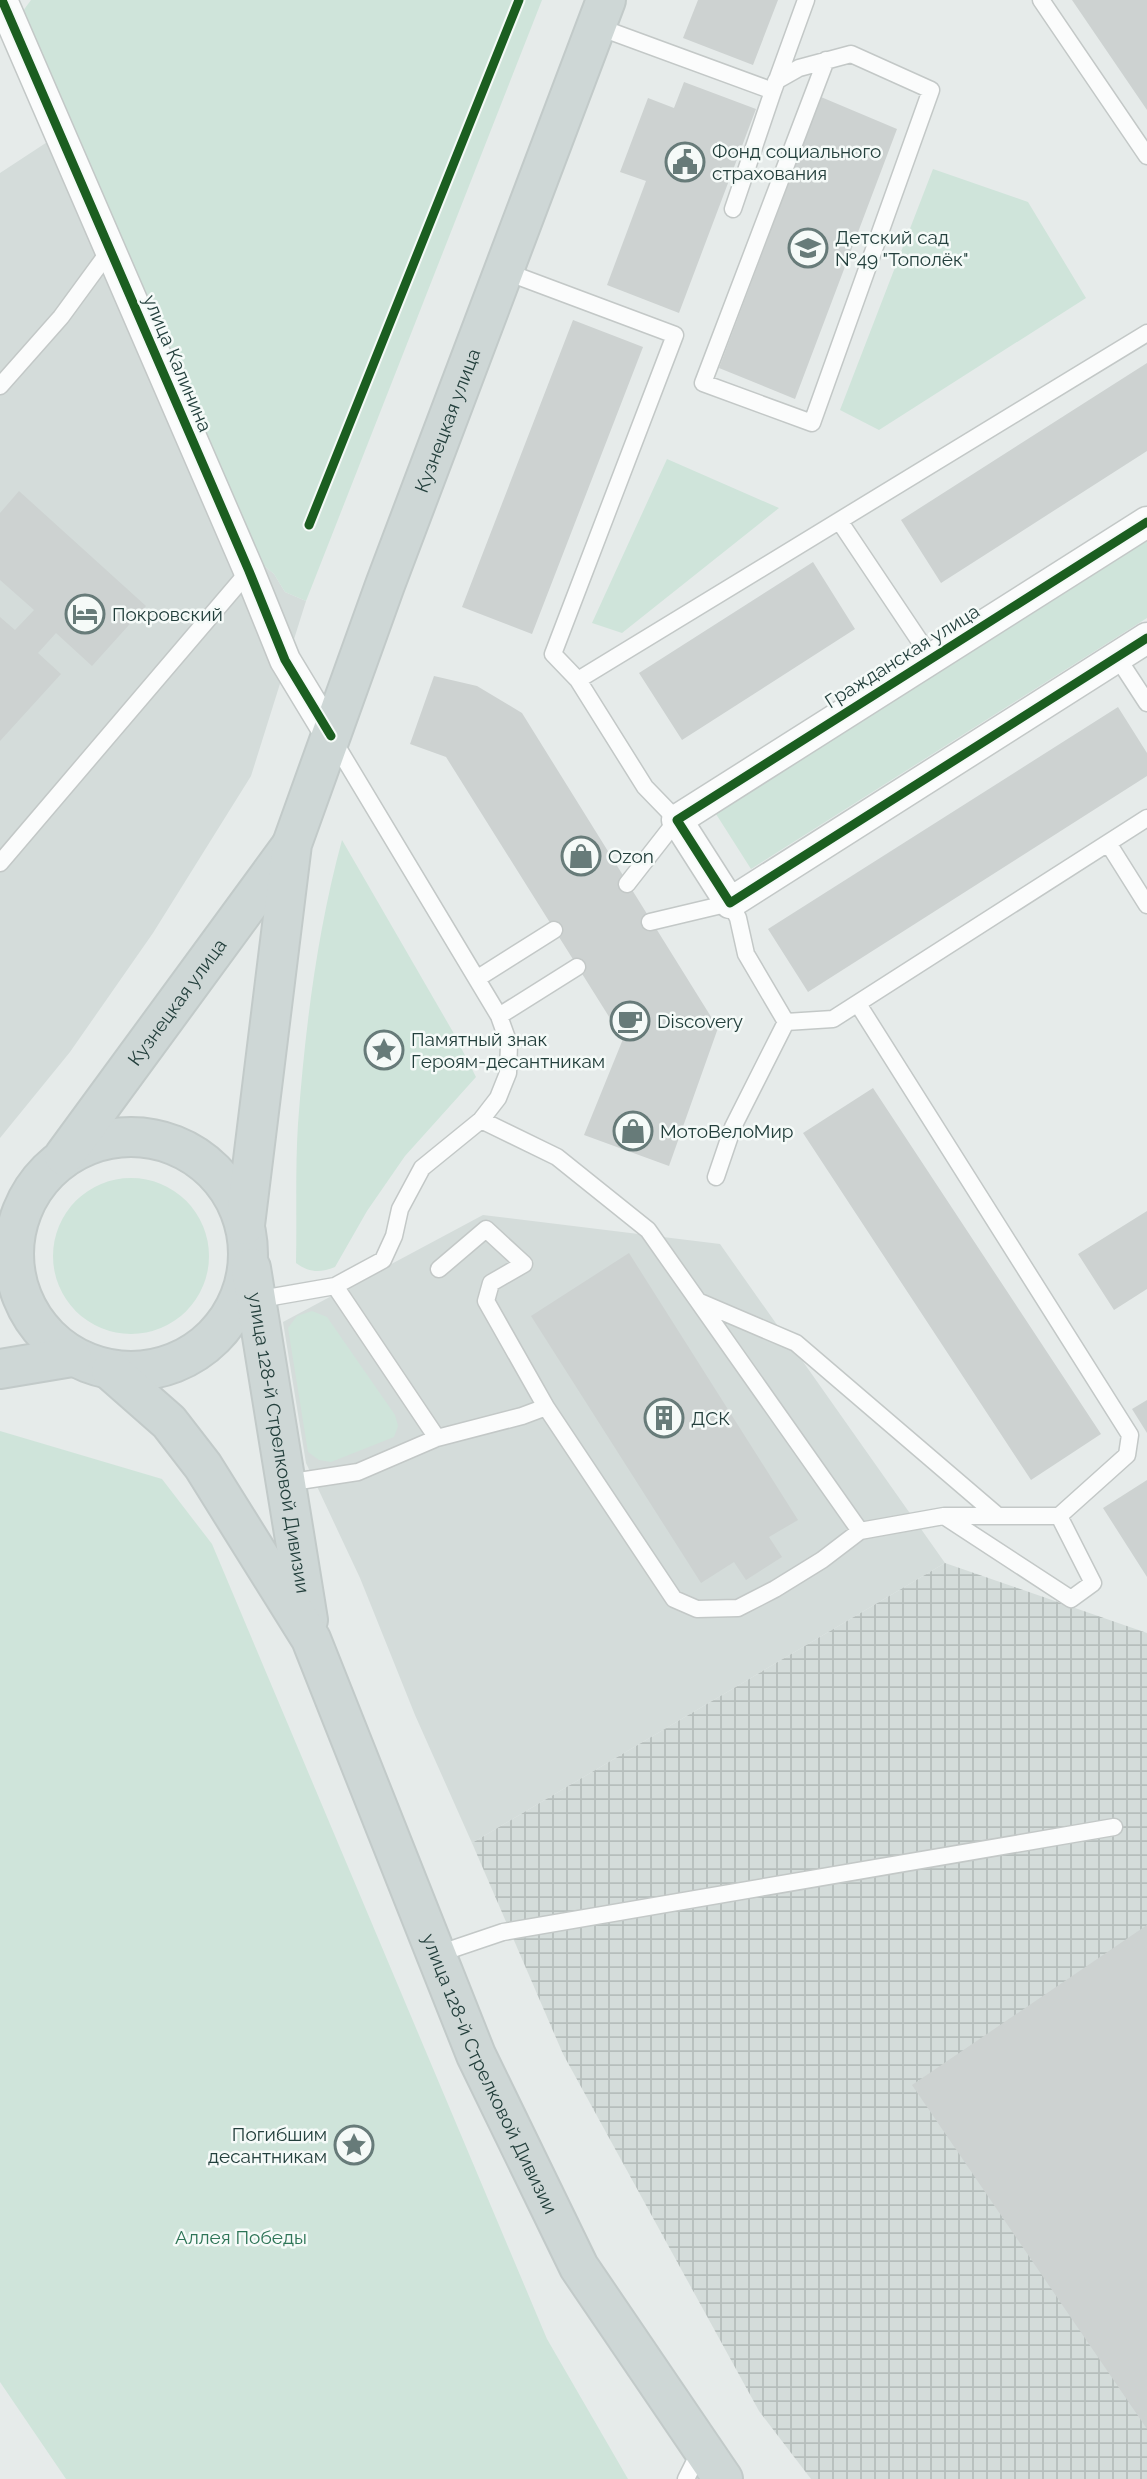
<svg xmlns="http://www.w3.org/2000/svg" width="1147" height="2479" font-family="Raleway,sans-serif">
<defs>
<pattern id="industrial-grid" width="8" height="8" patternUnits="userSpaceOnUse" patternTransform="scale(1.75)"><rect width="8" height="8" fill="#d4dcda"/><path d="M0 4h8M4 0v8" fill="none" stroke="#b6bebc"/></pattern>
</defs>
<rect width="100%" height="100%" fill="#e6ebea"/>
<!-- built -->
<path fill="#d4dcda" d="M 61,133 L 256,559 L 274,574 L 285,592 L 306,601 L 251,776 L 153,933 L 70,1052 L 0,1138 L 0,173 Z
M 483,1215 L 720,1244 L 945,1563 L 472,1843 L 415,1715 L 360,1578 L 306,1463 L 283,1322 Z"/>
<!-- industrial -->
<path fill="url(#industrial-grid)" d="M 945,1563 L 1147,1633 L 1147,2479 L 811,2479 L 759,2411 L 563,2054 L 472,1843 Z"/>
<!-- green -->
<path fill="#cfe4da" d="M 31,0 L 542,0 L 306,601 L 285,592 L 274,574 L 256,559 L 12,26 Z
M 933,169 L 1028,202 L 1086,298 L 879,430 L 840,410 Z
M 667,459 L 779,508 L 622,633 L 592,623 Z
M 1147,541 L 1147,618 L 751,869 L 716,814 Z
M 342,840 L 453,1032 L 476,1077 L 405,1156 L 367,1211 L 335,1267 C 320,1273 310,1273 296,1263 C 297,1217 295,1170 298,1124 C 305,1029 317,932 342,840 Z
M53 1256a78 78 0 1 1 156 0a78 78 0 1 1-156 0Z
M 312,1311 L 327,1317 L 395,1415 L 398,1426 L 394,1437 L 331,1462 L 319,1460 L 308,1452 L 288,1328 L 297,1316 Z
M 0,1431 L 162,1479 L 212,1544 L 547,2339 L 628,2479 L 66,2479 L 0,2382 Z"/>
<!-- building -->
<path fill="#cdd2d1" d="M 698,0 L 778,0 L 753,65 L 683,38 Z
M 1072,0 L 1147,0 L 1147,110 Z
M 684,82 L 756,109 L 679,313 L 607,285 L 646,181 L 620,172 L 648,98 L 674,108 Z
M 821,97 L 897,129 L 795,399 L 719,368 Z
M 573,320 L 643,347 L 532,634 L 462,607 Z
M 1147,363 L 1147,451 L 941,583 L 901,520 Z
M 19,491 L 146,606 L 92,666 L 56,633 L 38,653 L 61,674 L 0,741 L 0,617 L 15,630 L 34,610 L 0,580 L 0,513 Z
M 813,562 L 855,629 L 682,740 L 639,673 Z
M 434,676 L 477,686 L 522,713 L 718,1028 L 669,1166 L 584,1135 L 623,1039 L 446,757 L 410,744 Z
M 1118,707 L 1147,753 L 1147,776 L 808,992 L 768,929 Z
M 873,1088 L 1101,1434 L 1031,1480 L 803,1133 Z
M 1147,1211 L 1147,1289 L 1114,1310 L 1078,1254 Z
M 629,1253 L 798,1520 L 769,1537 L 782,1557 L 746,1580 L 734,1562 L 701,1583 L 531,1316 Z
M 1147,1400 L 1147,1433 L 1132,1409 Z
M 1147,1480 L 1147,1577 L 1103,1508 Z
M 1147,1925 L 1147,2429 L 912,2085 Z"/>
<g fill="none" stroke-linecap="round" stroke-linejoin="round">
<defs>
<path id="lane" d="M 1041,0 L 1147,156
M 596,26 L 773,91 L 806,0
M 776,81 L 799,68 L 851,54 L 931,90 L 812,423 L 703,383 L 826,60
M 733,209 L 773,91
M 504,271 L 675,335 L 553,654 L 578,680
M 0,386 L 61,317 L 110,250
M 840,522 L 931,658
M 1117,657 L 1147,703
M 1108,843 L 1147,905
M 0,863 L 249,571
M 627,884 L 677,820 L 645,787 L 578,680 L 1147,333
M 650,922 L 730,903 L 738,918 L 746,954 L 786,1022 L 833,1019 L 1147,818
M 478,978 L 554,930
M 499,1016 L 577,967
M 481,1120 L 557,1157 L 648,1230 L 860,1531 L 944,1516 L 1071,1599 L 1093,1583 L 1059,1516 L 1127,1455 L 1130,1435 L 858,1004
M 716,1177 L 733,1127 L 786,1022
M 439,1269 L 486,1229 L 524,1264 L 491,1283 L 486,1301 L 546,1407
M 335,1286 L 437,1438
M 255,1300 L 335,1286 L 383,1260 L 394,1236 L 400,1209 L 422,1168 L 481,1120 L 498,1098 L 508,1073 L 509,1044 L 499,1016 L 332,738
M 700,1302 L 796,1343 L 998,1516
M 286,1483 L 358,1472 L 437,1438 L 522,1416 L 546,1407 L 674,1599 L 697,1609 L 738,1608 L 775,1589 L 822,1560 L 860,1531
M 944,1516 L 1059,1516
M 435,1955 L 503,1932 L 1114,1827
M 686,2479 L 700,2451"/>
<path id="street" d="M 2,0 L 249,571 L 285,660 L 331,736
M 1147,522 L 677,820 L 730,903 L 1147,638"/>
<g id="primary">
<circle cx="131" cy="1254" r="117"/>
<path id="s1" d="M 64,1156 L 291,846"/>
<path id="s2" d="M 245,1225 L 292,844 L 385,585 L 606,0"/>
<path id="s3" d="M 251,1268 L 308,1620"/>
<path d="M 0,1369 L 72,1357"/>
<path id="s4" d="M 111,1371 L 169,1422 L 203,1466 L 311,1639 L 476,2055 L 579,2267 L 723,2479"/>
</g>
</defs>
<!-- lane casing -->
<use href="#lane" stroke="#c3c8c7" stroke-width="19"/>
<!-- street casing -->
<use href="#street" stroke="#c3c8c7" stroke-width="33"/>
<!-- primary casing -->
<use href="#primary" stroke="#c2cac9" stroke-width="42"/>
<!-- lane -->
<use href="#lane" stroke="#fbfcfc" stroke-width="16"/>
<!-- street -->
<use href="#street" stroke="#fbfcfc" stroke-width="30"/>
<!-- primary -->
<use href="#primary" stroke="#ced7d6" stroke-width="38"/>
<defs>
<path id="cycleway" d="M 2,0 L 249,571 L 285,660 L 331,736
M 1147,522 L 677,820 L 730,903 L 1147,638
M 309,525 L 519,0"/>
</defs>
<!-- cycleway casing -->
<use href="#cycleway" stroke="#f5faf8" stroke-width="13"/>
<!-- cycleway -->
<use href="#cycleway" stroke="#1b5e20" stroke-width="9"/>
</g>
<!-- icons -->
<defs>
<symbol id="civic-ring" viewBox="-11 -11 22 22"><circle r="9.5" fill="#f5faf8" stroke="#677b79" stroke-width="1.5"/><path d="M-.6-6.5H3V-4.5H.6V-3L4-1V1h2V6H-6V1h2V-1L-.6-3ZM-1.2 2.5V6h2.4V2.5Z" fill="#677b79"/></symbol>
<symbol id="school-ring" viewBox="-11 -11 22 22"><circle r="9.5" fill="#f5faf8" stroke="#677b79" stroke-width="1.5"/><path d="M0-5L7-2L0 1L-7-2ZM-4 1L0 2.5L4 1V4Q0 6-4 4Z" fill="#677b79"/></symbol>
<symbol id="hotel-ring" viewBox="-11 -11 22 22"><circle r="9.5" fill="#f5faf8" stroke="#677b79" stroke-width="1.5"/><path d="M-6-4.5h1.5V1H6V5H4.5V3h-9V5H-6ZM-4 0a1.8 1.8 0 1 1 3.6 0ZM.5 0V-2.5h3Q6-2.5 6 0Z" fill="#677b79"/></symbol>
<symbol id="shop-ring" viewBox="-11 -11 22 22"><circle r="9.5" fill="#f5faf8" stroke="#677b79" stroke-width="1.5"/><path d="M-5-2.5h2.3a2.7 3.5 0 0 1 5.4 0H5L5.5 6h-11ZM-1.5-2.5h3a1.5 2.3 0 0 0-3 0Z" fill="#677b79"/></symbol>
<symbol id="cafe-ring" viewBox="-11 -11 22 22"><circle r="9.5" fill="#f5faf8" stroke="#677b79" stroke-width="1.5"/><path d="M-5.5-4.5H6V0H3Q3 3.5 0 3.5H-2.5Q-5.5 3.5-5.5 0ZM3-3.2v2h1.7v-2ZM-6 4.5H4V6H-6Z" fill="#677b79"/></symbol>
<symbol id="sight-ring" viewBox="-11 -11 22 22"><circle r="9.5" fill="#f5faf8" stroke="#677b79" stroke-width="1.5"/><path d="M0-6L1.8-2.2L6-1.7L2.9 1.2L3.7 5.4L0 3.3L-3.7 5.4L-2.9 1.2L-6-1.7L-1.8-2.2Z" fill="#677b79"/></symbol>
<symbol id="building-ring" viewBox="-11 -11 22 22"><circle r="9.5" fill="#f5faf8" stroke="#677b79" stroke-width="1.5"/><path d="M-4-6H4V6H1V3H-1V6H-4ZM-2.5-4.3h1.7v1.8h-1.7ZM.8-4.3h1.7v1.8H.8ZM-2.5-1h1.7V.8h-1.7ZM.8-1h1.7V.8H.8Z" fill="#677b79"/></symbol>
</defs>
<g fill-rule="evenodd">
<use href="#civic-ring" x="663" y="140" width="44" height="44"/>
<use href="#school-ring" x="786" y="226" width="44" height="44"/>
<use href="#hotel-ring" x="63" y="592" width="44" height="44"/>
<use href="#shop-ring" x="559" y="834" width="44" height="44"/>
<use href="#cafe-ring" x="608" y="999" width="44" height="44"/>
<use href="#sight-ring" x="362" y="1028" width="44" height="44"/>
<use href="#shop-ring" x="611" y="1109" width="44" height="44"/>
<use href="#building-ring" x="642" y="1396" width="44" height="44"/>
<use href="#sight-ring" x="332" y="2123" width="44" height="44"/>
</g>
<g text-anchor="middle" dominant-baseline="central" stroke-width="5" stroke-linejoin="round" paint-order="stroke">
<!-- poi labels -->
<g font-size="19" fill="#233f3c" stroke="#f5faf8" text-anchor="start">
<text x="712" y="151">Фонд социального<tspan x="712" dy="22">страхования</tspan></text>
<text x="835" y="237">Детский сад<tspan x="835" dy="22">№49 "Тополёк"</tspan></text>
<text x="112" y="614">Покровский</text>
<text x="608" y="856">Ozon</text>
<text x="657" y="1021">Discovery</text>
<text x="411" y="1039">Памятный знак<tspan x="411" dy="22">Героям-десантникам</tspan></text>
<text x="660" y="1131">МотоВелоМир</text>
<text x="691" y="1418">ДСК</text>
<text x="327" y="2134" text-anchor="end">Погибшим<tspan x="327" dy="22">десантникам</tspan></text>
</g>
<!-- street labels -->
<g font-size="19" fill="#233f3c" stroke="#f5faf8">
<text transform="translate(178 363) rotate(67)">улица Калинина</text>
<text stroke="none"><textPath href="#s2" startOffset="835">Кузнецкая улица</textPath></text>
<text transform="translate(902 656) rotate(-32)">Гражданская улица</text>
<text stroke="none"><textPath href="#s1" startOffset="191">Кузнецкая улица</textPath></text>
<text stroke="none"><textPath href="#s3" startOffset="177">улица 128-й Стрелковой Дивизии</textPath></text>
<text stroke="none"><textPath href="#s4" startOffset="807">улица 128-й Стрелковой Дивизии</textPath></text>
</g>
<!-- park labels -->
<g font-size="19" fill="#2e7557" stroke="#f5faf8">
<text x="241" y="2237">Аллея Победы</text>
</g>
</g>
</svg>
